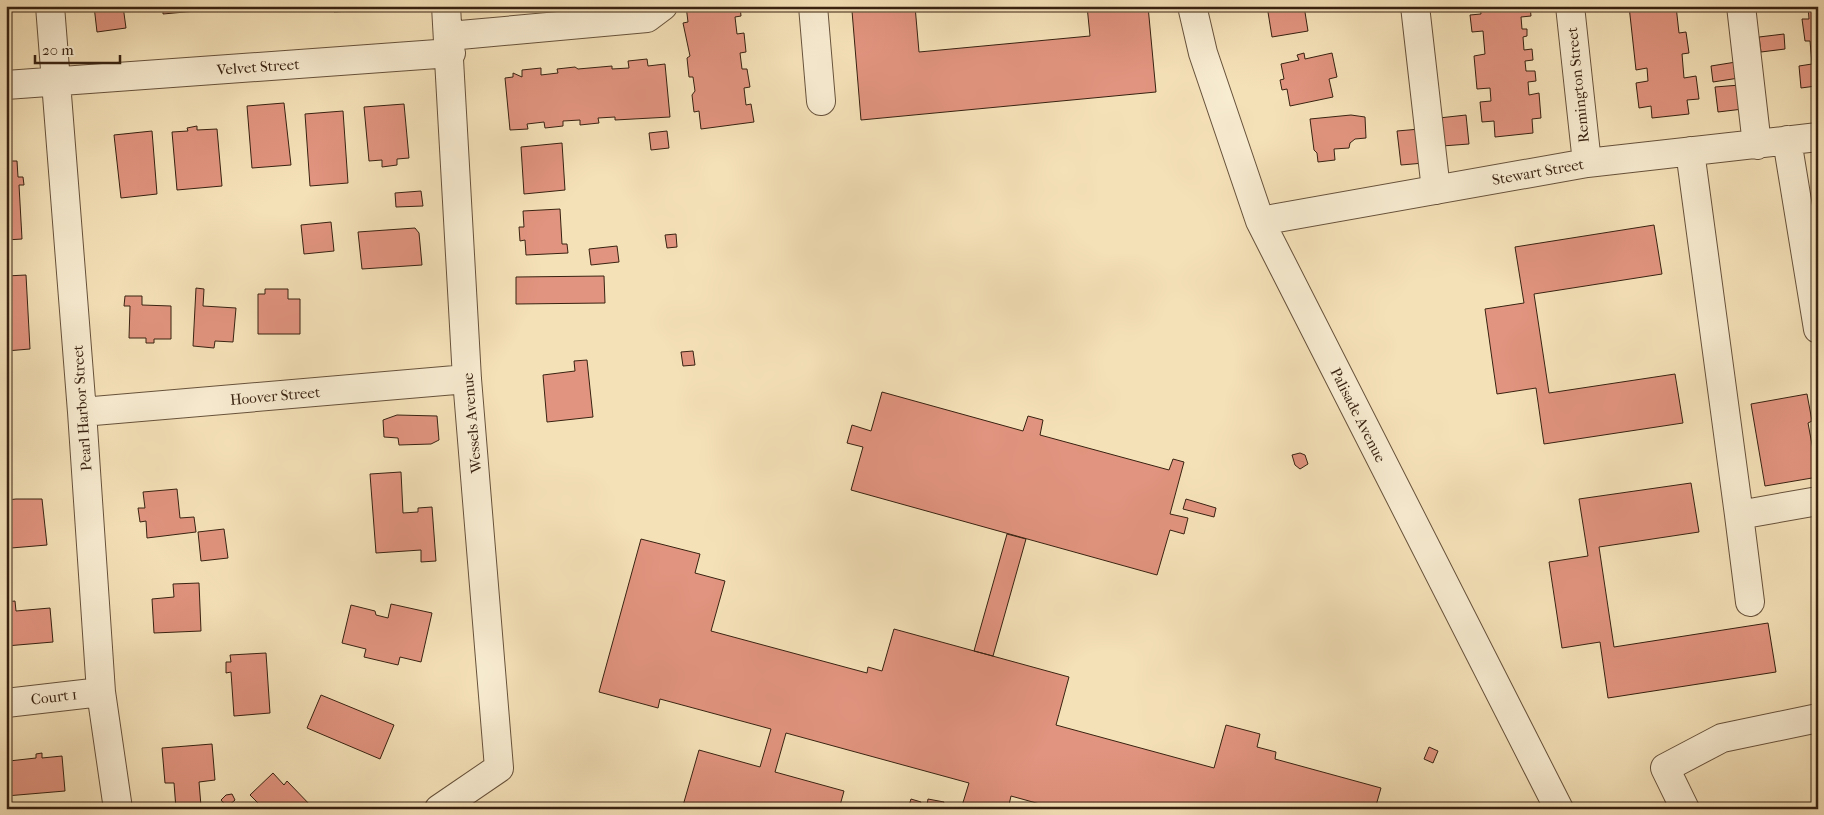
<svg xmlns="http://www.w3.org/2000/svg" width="1824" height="815" font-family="'IM FELL French Canon',serif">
<rect width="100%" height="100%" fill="#f5e1b8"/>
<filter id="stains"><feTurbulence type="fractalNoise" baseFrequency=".004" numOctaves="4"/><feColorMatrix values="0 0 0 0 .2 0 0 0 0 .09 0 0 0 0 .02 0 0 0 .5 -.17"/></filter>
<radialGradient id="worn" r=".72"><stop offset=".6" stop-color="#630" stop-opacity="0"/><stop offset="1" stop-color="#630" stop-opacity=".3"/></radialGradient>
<!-- building -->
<path fill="#e1947f" stroke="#382211" d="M 94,6 L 123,6 L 126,28 L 97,32 Z
M 163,6 L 207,6 L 207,10 L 163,14 Z
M 334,6 L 382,6 L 382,9 L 334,12 Z
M 686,6 L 740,6 L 741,16 L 735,17 L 737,34 L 744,33 L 746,52 L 740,53 L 742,69 L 747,69 L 750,87 L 744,88 L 746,105 L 751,104 L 754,122 L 701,129 L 699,111 L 694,112 L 692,95 L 695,91 L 693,77 L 689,77 L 687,58 L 690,56 L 683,23 L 688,22 Z
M 915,6 L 919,52 L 1090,36 L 1087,6 L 1148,6 L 1156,92 L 861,120 L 852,11 Z
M 1267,6 L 1304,6 L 1308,31 L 1272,37 Z
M 1480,6 L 1530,6 L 1531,16 L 1521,17 L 1522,29 L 1527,29 L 1527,36 L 1523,37 L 1524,50 L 1532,49 L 1533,60 L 1525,61 L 1526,71 L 1535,71 L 1536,81 L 1528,82 L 1529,95 L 1539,93 L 1541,118 L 1532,119 L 1533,133 L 1495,137 L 1494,121 L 1482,122 L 1480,102 L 1491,101 L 1490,88 L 1477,89 L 1474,56 L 1485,54 L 1483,31 L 1472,32 L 1470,15 L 1481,14 Z
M 1629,6 L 1676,6 L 1679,33 L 1686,32 L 1689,53 L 1682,54 L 1684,78 L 1696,76 L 1699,99 L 1687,100 L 1689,114 L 1652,118 L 1651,106 L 1639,108 L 1636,83 L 1648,81 L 1647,68 L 1636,70 Z
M 1808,6 L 1818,6 L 1818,101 L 1816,86 L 1801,88 L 1799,66 L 1812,64 L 1810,41 L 1805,41 L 1802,19 L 1809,19 Z
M 1784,34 L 1785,49 L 1761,52 L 1759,37 Z
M 1304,53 L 1305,59 L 1332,53 L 1337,77 L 1329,79 L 1333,97 L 1290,106 L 1287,89 L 1282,90 L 1280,80 L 1284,79 L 1281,64 L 1299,60 L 1297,55 Z
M 647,59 L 648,66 L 665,64 L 670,117 L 615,120 L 615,117 L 598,118 L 599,123 L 580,125 L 580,120 L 563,121 L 563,126 L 545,128 L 544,122 L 527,124 L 528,129 L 510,130 L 505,78 L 513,77 L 513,73 L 522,77 L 522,70 L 541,68 L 541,75 L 558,73 L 557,69 L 575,67 L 578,69 L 612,66 L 612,69 L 629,68 L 628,61 Z
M 1736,62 L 1739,78 L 1713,82 L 1711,66 Z
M 1740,85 L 1743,109 L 1718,112 L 1715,87 Z
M 284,103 L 291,165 L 252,168 L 247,106 Z
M 404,104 L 409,158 L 397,159 L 397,165 L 382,167 L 382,160 L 369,161 L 364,107 Z
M 343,111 L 348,183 L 310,186 L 305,114 Z
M 1351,115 L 1365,117 L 1366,138 L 1355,139 L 1350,143 L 1349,148 L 1334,149 L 1335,160 L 1318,162 L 1317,153 L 1314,150 L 1310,119 Z
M 1466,115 L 1469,144 L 1442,146 L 1439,118 Z
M 197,126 L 197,130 L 217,129 L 222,186 L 177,190 L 172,132 L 188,131 L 187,128 Z
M 1420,129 L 1424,163 L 1401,165 L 1397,131 Z
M 152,131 L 157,194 L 121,198 L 114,135 Z
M 667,131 L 669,148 L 651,150 L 649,133 Z
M 562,143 L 565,190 L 524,194 L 521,147 Z
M 6,161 L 17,161 L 18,177 L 23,177 L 24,185 L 19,185 L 22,239 L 6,240 Z
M 421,191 L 423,206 L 396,207 L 395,193 Z
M 560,209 L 562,244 L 567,244 L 568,253 L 526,255 L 525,240 L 520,241 L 519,227 L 524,227 L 523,211 Z
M 331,222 L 334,251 L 304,254 L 301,225 Z
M 1654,225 L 1662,274 L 1534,294 L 1549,393 L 1675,374 L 1683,423 L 1544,444 L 1536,388 L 1497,394 L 1493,366 L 1485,309 L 1524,303 L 1515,247 Z
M 415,228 L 419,233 L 422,265 L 362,269 L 358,232 Z
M 676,234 L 677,247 L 667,248 L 665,235 Z
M 617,246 L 619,262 L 591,265 L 589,249 Z
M 26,275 L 30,349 L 6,351 L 6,276 Z
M 604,276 L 605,303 L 516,304 L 516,277 Z
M 196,288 L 204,289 L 203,306 L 236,308 L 233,342 L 215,341 L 214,348 L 193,346 Z
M 265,289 L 288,289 L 288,299 L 300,299 L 300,334 L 258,334 L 258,294 L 265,294 Z
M 125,296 L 142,296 L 142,305 L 171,306 L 171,339 L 154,339 L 154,343 L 146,343 L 146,338 L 129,338 L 130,306 L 124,306 Z
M 693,351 L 695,365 L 683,366 L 681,352 Z
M 587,360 L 593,417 L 547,422 L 543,375 L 575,371 L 574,361 Z
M 882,392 L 1023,431 L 1028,416 L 1043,420 L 1040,435 L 1169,470 L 1173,459 L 1184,462 L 1170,514 L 1188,518 L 1184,534 L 1170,530 L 1157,575 L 851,490 L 863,447 L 847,443 L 852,425 L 871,431 Z
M 1807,394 L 1812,421 L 1808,423 L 1818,477 L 1765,486 L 1751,404 Z
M 397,415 L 437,416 L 439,440 L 431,444 L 399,445 L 398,438 L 384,437 L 383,420 Z
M 1300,453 L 1305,455 L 1308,464 L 1300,469 L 1295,465 L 1292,455 Z
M 401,472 L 403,513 L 418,512 L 418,508 L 432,507 L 436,561 L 421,562 L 421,550 L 376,553 L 370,474 Z
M 1691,483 L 1699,532 L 1599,547 L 1614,647 L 1768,623 L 1776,672 L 1608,698 L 1600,642 L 1562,648 L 1549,562 L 1588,556 L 1579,499 Z
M 177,489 L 180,518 L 194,517 L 196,532 L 147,538 L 146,521 L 140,522 L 138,508 L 145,508 L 143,492 Z
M 16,499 L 42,499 L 47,545 L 11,548 L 7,500 Z
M 1186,499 L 1216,508 L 1214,517 L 1183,509 Z
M 224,529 L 228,558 L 201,561 L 198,532 Z
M 1007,534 L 1026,539 L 993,656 L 974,651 Z
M 641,539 L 700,554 L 695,573 L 725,581 L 711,631 L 867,673 L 868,667 L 882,671 L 894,629 L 1069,677 L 1056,725 L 1214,768 L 1226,725 L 1260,734 L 1257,747 L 1276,752 L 1275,759 L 1381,788 L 1375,809 L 1058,809 L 1011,796 L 1008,809 L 961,809 L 969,783 L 786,733 L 775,772 L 844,791 L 839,809 L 682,809 L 699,750 L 760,767 L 771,729 L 660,699 L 658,708 L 599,692 Z
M 199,583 L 201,631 L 154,633 L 152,599 L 174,597 L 173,584 Z
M 15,601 L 16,611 L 50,608 L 53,642 L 6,646 L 6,602 Z
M 391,604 L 432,613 L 421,662 L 400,657 L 398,665 L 364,657 L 366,649 L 342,643 L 351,605 L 375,611 L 376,615 L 388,618 Z
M 266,653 L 270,713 L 234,716 L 231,672 L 226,673 L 226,662 L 231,662 L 230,655 Z
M 321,695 L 394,725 L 380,759 L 307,728 Z
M 212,744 L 215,780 L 199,782 L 201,806 L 176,809 L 174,783 L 165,783 L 162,748 Z
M 1429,747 L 1438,751 L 1433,763 L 1424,759 Z
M 42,753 L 42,758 L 62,756 L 65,791 L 6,796 L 6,757 L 9,761 L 36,758 L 36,754 Z
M 273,773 L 284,785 L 287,781 L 314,809 L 260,809 L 262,807 L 250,795 Z
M 232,794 L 235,800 L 227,807 L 221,800 L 226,795 Z
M 911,799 L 921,802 L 919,809 L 908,809 Z
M 928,799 L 944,802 L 942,808 L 927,805 Z"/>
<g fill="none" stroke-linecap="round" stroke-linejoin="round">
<defs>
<path id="minor" d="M 50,6 L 82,412 L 101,692 L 118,809
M 813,6 L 821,101
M 1192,6 L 1203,53 L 1260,221 L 1559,809
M 1415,6 L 1436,190
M 1570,6 L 1587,163
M 1741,6 L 1757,145
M 449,36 L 647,18 L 663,6
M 6,85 L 451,53
M 1787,140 L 1818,329
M 1690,151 L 1739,515 L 1818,501
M 1260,221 L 1587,163 L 1818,137
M 82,412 L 467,379
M 1739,515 L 1750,602
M 6,703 L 101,692
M 439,809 L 499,768 L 467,379 L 446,6
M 1685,809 L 1665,768 L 1722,738 L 1818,718"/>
</defs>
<!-- minor casing -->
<use href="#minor" stroke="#67523b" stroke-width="30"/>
<!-- minor -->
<use href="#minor" stroke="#f8ecd1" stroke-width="28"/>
</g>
<g text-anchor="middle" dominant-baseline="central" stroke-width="4" stroke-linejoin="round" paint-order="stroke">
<!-- street labels -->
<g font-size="15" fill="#382211" stroke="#f8ecd1">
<text transform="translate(258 67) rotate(-4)">Velvet Street</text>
<text transform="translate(1578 85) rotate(-96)">Remington Street</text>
<text transform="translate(1538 172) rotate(-10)">Stewart Street</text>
<text transform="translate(275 396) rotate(-5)">Hoover Street</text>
<text transform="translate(82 408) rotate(-94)">Pearl Harbor Street</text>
<text transform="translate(1358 415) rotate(63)">Palisade Avenue</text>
<text transform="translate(472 423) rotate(-95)">Wessels Avenue</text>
<text transform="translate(54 697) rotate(-7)">Court 1</text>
</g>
</g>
<!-- margin -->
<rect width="1824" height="815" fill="none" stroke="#f5e1b8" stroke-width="25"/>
<rect x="8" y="8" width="1809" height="800" fill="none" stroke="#382211" stroke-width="2.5"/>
<rect x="12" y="12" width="1799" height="790" fill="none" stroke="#382211"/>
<!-- scale -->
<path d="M35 55v8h85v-8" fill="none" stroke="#382211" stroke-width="2.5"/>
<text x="42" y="55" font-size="15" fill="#382211" stroke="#f8ecd1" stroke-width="4" paint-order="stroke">20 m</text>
<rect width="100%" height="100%" filter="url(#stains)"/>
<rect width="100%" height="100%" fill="url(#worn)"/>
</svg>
